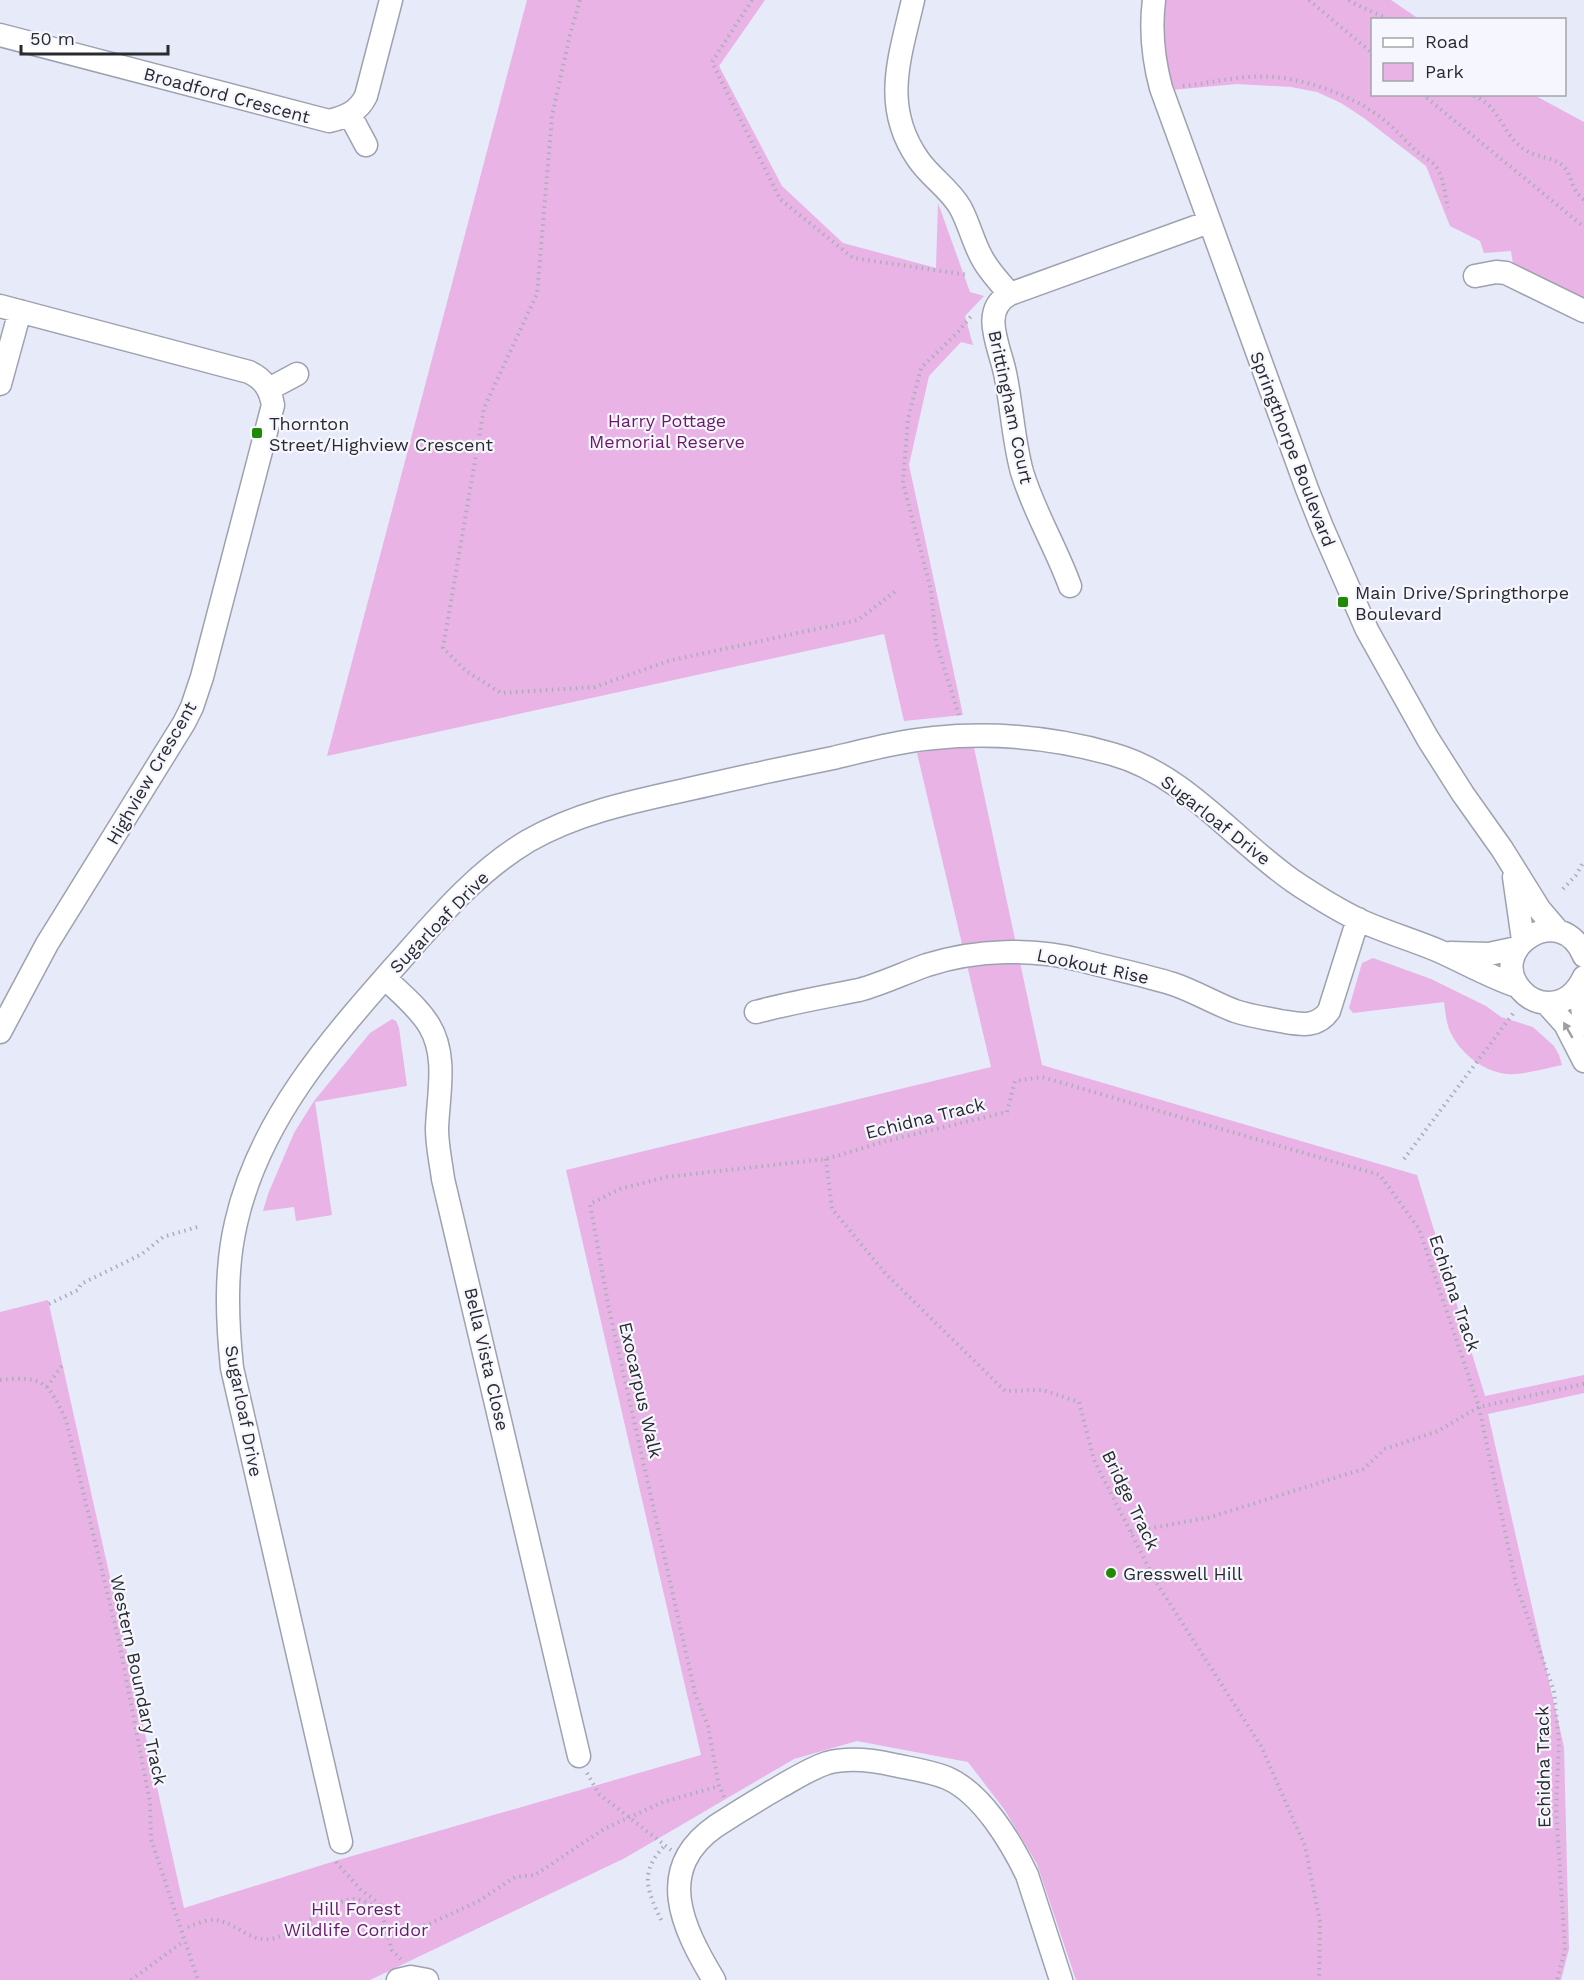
<svg xmlns="http://www.w3.org/2000/svg" width="1584" height="1980" font-family="'Work Sans',sans-serif">
<rect width="100%" height="100%" fill="#e6eaf9"/>
<!-- green -->
<path fill="#e9b3e5" d="M 527,0 L 765,0 L 719,66 L 782,186 L 843,243 L 936,268 L 938,203 L 970,292 L 984,296 L 965,316 L 973,345 L 961,342 L 929,376 L 909,465 L 963,715 L 904,721 L 884,634 L 327,756 Z
M 1164,0 L 1391,0 L 1419,19 L 1372,20 L 1372,94 L 1534,95 L 1584,122 L 1584,301 L 1513,264 L 1511,251 L 1484,253 L 1480,241 L 1450,226 L 1426,166 L 1364,118 L 1341,103 L 1317,92 L 1291,87 L 1237,84 L 1171,90 C 1163,60 1162,31 1164,0 Z
M 973,743 L 1042,1065 L 1417,1175 L 1485,1396 L 1584,1375 L 1584,1393 L 1488,1414 L 1564,1747 L 1569,1949 L 1561,1980 L 1076,1980 L 1037,1864 L 1004,1809 L 968,1762 L 857,1741 L 794,1759 L 625,1858 L 370,1980 L 0,1980 L 0,1312 L 48,1300 L 184,1908 L 335,1861 L 701,1755 L 566,1170 L 991,1067 L 917,753 Z
M 1373,958 L 1431,979 L 1486,1006 L 1501,1017 L 1533,1027 L 1554,1046 L 1559,1055 L 1562,1065 C 1547,1068 1531,1073 1515,1074 C 1488,1076 1459,1054 1449,1029 C 1446,1020 1445,1011 1444,1002 L 1353,1013 L 1349,1008 L 1362,963 Z
M 392,1019 L 396,1021 L 399,1028 L 407,1086 L 315,1102 L 332,1215 L 296,1221 L 294,1207 L 263,1211 L 268,1194 L 294,1133 L 314,1101 L 370,1033 Z"/>
<g fill="none" stroke-linecap="round" stroke-linejoin="round">
<defs>
<path id="minor" d="M 913,0 C 900,57 881,106 918,159 C 930,177 949,188 960,207 C 969,223 973,242 982,258 C 989,271 1000,283 1010,294
M 1154,0 C 1150,31 1153,58 1161,88 L 1307,489 L 1322,527 L 1367,630 L 1428,739 L 1463,794 L 1502,849 L 1540,910 L 1558,931
M 0,35 L 329,121 C 346,117 358,112 366,96 L 391,0
M 350,115 L 366,145
M 1475,276 L 1496,272 L 1506,273 L 1584,311
M 0,306 L 249,372 C 264,379 270,389 273,405 L 202,677 L 192,707 L 184,723 L 47,944 L 0,1032
M 0,384 L 20,311
M 269,389 L 297,374
M 1070,586 C 1056,547 1034,512 1022,472 C 1013,439 1012,406 1005,373 C 1000,347 979,310 1010,294 L 1209,222
M 1514,877 L 1523,940
M 1450,953 L 1489,954 L 1517,948
M 1584,956 C 1561,899 1485,949 1521,990 C 1528,998 1538,1003 1549,1003 C 1566,1003 1577,992 1584,977
M 385,978 C 400,993 418,1007 429,1025 C 448,1056 438,1095 437,1129 C 437,1146 441,1163 443,1179 L 579,1756
M 1580,986 L 1584,1025
M 1546,1003 L 1565,1024 L 1584,1061
M 756,1012 C 790,1003 824,997 859,990 C 882,984 904,973 927,965 C 977,949 1034,948 1084,961 C 1114,969 1144,975 1173,984 C 1194,991 1214,1003 1235,1011 C 1250,1016 1265,1018 1280,1021 C 1299,1024 1316,1029 1329,1011 L 1358,919
M 341,1842 L 232,1368 C 227,1320 225,1270 236,1223 C 259,1120 330,1040 397,964 C 437,919 476,872 528,841 C 585,808 652,798 716,783 C 755,774 794,766 833,758 C 866,750 900,741 934,738 C 993,732 1055,738 1112,754 C 1185,774 1233,839 1293,881 C 1314,895 1336,909 1359,920 C 1385,932 1413,940 1439,951 C 1466,963 1490,977 1517,986
M 398,1980 L 411,1977 L 427,1980
M 714,1980 C 682,1927 654,1869 716,1826 C 736,1813 757,1800 778,1788 C 794,1779 809,1769 827,1763 C 849,1757 872,1760 894,1765 C 913,1769 930,1771 947,1778 C 982,1793 1011,1842 1027,1875 L 1061,1980"/>
</defs>
<!-- minor casing -->
<use href="#minor" stroke="#9ea1af" stroke-width="25"/>
<!-- path -->
<path stroke="#aaaeba" stroke-width="4" stroke-dasharray="1.5 4.5" stroke-linecap="butt" d="M 580,0 L 570,35 L 552,116 L 537,294 L 484,408 L 443,648 L 466,671 L 501,693 L 595,687 L 668,661 L 858,620 L 897,590
M 752,0 L 712,62 L 780,199 L 853,258 L 968,275
M 1309,0 L 1372,53
M 1349,0 C 1362,9 1376,12 1389,20
M 1183,86 C 1213,83 1243,74 1274,77 C 1307,80 1350,95 1376,114 C 1390,123 1401,136 1413,148 C 1420,156 1432,160 1437,168 C 1444,179 1445,196 1448,208
M 1422,94 L 1584,227
M 1468,94 C 1499,102 1500,130 1520,146 C 1533,158 1551,156 1562,165 C 1574,176 1569,188 1584,200
M 959,715 L 936,642 L 931,590 L 903,483 L 908,419 L 921,368 L 958,332 L 972,315
M 1563,889 L 1576,875 L 1584,861
M 826,1159 L 832,1209 L 886,1274 L 1005,1391 L 1043,1390 L 1079,1402 L 1094,1460 L 1156,1582 L 1261,1746 L 1305,1846 L 1320,1922 L 1319,1980
M 1404,1159 L 1515,1011
M 49,1304 L 78,1290 L 81,1284 L 142,1254 L 163,1237 L 201,1226
M 0,1380 C 43,1375 49,1383 66,1420 L 119,1642 L 150,1802 L 151,1839 L 198,1980
M 47,1387 L 63,1364
M 1131,1532 L 1211,1517 L 1363,1469 L 1385,1449 L 1438,1431 L 1479,1407 L 1584,1384
M 587,1773 L 599,1794 L 671,1850
M 724,1797 L 719,1786 L 708,1726 L 695,1693 L 609,1309 L 590,1204 L 620,1189 L 666,1177 L 826,1159 L 886,1141 L 1007,1112 L 1015,1081 L 1042,1077 L 1380,1175 L 1419,1229 L 1479,1407 L 1516,1584 L 1554,1691 L 1559,1743 L 1556,1808 L 1565,1950 L 1557,1980
M 336,1862 L 360,1889 L 379,1903 L 392,1950 L 401,1959
M 661,1920 C 653,1902 641,1881 653,1861 C 656,1855 661,1850 665,1845
M 188,1927 C 196,1924 207,1919 215,1920 C 237,1922 251,1945 275,1938 C 302,1931 327,1901 354,1899 C 362,1899 373,1905 380,1908
M 389,1935 L 429,1924 L 477,1902 L 515,1877 L 535,1875 L 604,1829 L 663,1802 L 719,1786
M 131,1980 L 184,1941"/>
<!-- minor -->
<use href="#minor" stroke="#fff" stroke-width="22"/>
</g>
<!-- one-way arrows -->
<defs><path id="oneway-solid" d="M-6-.8H1V-3.2L6.5 0L1 3.2V.8H-6Z" transform="scale(1.5)"/></defs>
<use fill="#9e9fa1" href="#oneway-solid" transform="translate(1568 1030) rotate(-120)"/>
<!-- markers -->
<g fill="#218a04" stroke="#f6f7fe" stroke-width="2">
<rect x="251" y="427" width="12" height="12" rx="3"/>
<rect x="1337" y="596" width="12" height="12" rx="3"/>
<circle cx="1111" cy="1573" r="6"/>
</g>
<g text-anchor="middle" dominant-baseline="central" stroke-width="4.5" stroke-linejoin="round" paint-order="stroke">
<!-- street labels -->
<g font-size="18" fill="#282a2f" stroke="#f6f7fe">
<text transform="translate(227 95) rotate(15)">Broadford Crescent</text>
<text transform="translate(1011 407) rotate(78)">Brittingham Court</text>
<text transform="translate(1293 449) rotate(69)">Springthorpe Boulevard</text>
<text transform="translate(151 773) rotate(-60)">Highview Crescent</text>
<text transform="translate(1216 820) rotate(38)">Sugarloaf Drive</text>
<text transform="translate(439 922) rotate(-46)">Sugarloaf Drive</text>
<text transform="translate(1093 966) rotate(12)">Lookout Rise</text>
<text transform="translate(925 1118) rotate(-14)">Echidna Track</text>
<text transform="translate(1455 1293) rotate(71)">Echidna Track</text>
<text transform="translate(487 1359) rotate(77)">Bella Vista Close</text>
<text transform="translate(641 1390) rotate(77)">Exocarpus Walk</text>
<text transform="translate(244 1411) rotate(79)">Sugarloaf Drive</text>
<text transform="translate(1131 1500) rotate(64)">Bridge Track</text>
<text transform="translate(139 1680) rotate(78)">Western Boundary Track</text>
<text transform="translate(1543 1767) rotate(-91)">Echidna Track</text>
</g>
<!-- park labels -->
<g font-size="18" fill="#6c1969" stroke="#f6f7fe">
<text x="667" y="420">Harry Pottage<tspan x="667" dy="21">Memorial Reserve</tspan></text>
<text x="356" y="1908">Hill Forest<tspan x="356" dy="21">Wildlife Corridor</tspan></text>
</g>
<!-- poi labels -->
<g font-size="18" fill="#282a2f" stroke="#f6f7fe" text-anchor="start">
<text x="269" y="423">Thornton<tspan x="269" dy="21">Street/Highview Crescent</tspan></text>
<text x="1355" y="592">Main Drive/Springthorpe<tspan x="1355" dy="21">Boulevard</tspan></text>
<text x="1123" y="1573">Gresswell Hill</text>
</g>
</g>
<!-- legend -->
<rect x="1371" y="18" width="195" height="78" fill="#f6f7fe" stroke="#a4a5ab" stroke-width="1.5"/>
<rect x="1383" y="38" width="30" height="9" fill="#ffffff" stroke="#a4a5ab" stroke-width="1.5"/>
<text x="1425" y="48" font-size="18" fill="#282a2f">Road</text>
<rect x="1383" y="63" width="30" height="18" fill="#e9b3e5" stroke="#a4a5ab" stroke-width="1.5"/>
<text x="1425" y="78" font-size="18" fill="#282a2f">Park</text>
<!-- scale -->
<path d="M21 45v9h147v-9" fill="none" stroke="#282a2f" stroke-width="3"/>
<text x="30" y="45" font-size="18" fill="#282a2f" stroke="#f6f7fe" stroke-width="4.5" paint-order="stroke">50 m</text>
</svg>
